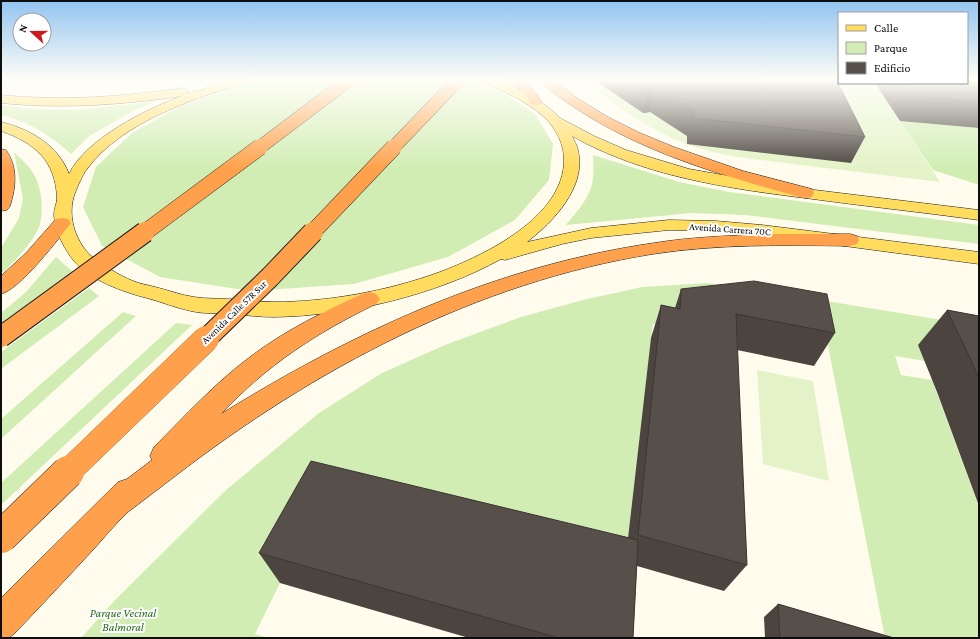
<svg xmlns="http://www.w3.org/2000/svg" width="980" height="639" font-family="'Crimson Pro',serif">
<rect width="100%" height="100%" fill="#fffcee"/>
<!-- green -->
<path fill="#d1edb4" d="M 271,79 L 463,79 L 502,92 L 535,114 L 553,144 L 549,180 L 515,220 L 448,257 L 354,284 L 250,291 L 160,277 L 102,246 L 83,207 L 96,167 L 132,133 L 180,106 L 236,87 Z
M 157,101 L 135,110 L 89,136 L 71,154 C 50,135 28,121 1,115 L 1,105 L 33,109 L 77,110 Z
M 900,121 L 979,128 L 979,185 L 933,170 Z
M 14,152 C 23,161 35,171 38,184 C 42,195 43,211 40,224 C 37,238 12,265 1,274 L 1,248 L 19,218 L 23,199 Z
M 593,155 L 679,182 L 729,192 L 979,225 L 979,244 L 745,215 L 692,213 L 566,225 C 577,211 592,196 593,177 C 594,170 593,162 593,155 Z
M 56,257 L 73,272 L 1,323 L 1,313 L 26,292 Z
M 706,283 L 723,285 L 670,322 L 653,324 L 625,563 L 280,583 L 255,634 L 268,638 L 81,638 L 116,599 L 226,490 L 319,413 L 382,373 L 445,345 L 521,317 L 583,300 L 642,287 Z
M 89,288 L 99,296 L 1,369 L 1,352 Z
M 771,292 L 979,326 L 925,361 L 895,356 L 901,375 L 932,380 L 979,507 L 979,638 L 885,638 L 825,330 Z
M 123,312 L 136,316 L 1,439 L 1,419 Z
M 176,323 L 192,325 L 1,505 L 1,483 Z"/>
<!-- pitch -->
<path fill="#e3f3c7" d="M 581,79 L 839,79 L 839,83 L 875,83 L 940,182 C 891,176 842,170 793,164 C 757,159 720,157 686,144 C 647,129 614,104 581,79 Z
M 757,370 L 813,381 L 829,481 L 763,464 Z"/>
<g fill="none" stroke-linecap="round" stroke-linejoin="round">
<defs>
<path id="major" d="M 235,79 L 256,79 L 254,81 C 200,95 121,122 87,169 C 82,175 78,186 75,193 C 67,214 74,239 90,255 C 103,265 118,275 133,281 C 140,284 148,285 155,287 C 168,290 180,295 194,297 C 205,299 216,298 227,299 C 242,299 258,302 273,302 C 328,302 388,291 440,272 C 485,255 564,217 564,160 C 564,144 556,128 544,117 C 525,100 503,91 480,81 L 478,79 L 495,79 L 513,86 L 535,98 L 554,112 L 560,118 L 594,136 L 626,150 L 689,169 L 790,187 L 979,210 L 979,220 C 921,212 863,206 805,198 C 725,188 643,176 572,136 C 574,140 577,145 578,150 C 587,187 553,222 527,242 L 591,228 L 669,220 L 716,221 L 762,225 L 979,252 L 979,264 L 762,235 L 716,231 L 669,230 L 591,238 L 562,244 L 505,260 L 501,259 C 436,295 348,316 274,317 C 259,317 245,315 231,314 C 217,313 204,314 191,311 C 176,308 162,302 147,298 C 123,292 90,280 74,261 C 64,249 54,229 54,214 C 54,208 57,203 57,199 C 56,161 35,143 1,131 L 1,122 C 30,129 58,145 69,174 C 86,139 146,109 182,96 C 121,105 62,109 1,103 L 1,95 C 62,101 122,97 182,88 L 186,89 L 188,92 L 187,94 Z"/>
<path id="highway" d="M 513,79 L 525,79 L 542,102 L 540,105 L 532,105 Z
M 539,79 L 553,79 L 577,98 L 608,117 L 640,133 L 674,147 L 743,171 L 812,189 L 814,193 L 812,197 L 806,198 L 800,197 C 724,176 647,154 580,111 C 568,103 548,91 539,79 Z
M 1,149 L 6,150 C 18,167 16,187 10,206 L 7,210 L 1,211 Z
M 62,218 L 68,219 L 71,223 L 68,227 C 55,243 20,289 1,294 L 1,276 L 26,253 L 56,219 Z
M 766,234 L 850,234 L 857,236 L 859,240 L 857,244 L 850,246 C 784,245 718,244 653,254 C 477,282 314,369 174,477 C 159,489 143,500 128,512 C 115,524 104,538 92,551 C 66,579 40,607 13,635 L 7,638 L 1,638 L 1,598 L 118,482 L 127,479 L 152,460 L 150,456 L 154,447 C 185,416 215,383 250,357 C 284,331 323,312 362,294 L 369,292 L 376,294 L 380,299 L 376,304 C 316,333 267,365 221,414 C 355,331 496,266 654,243 C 691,237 728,236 766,234 Z"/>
</defs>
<!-- major casing -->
<use href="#major" stroke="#1f1f1f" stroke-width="1"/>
<!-- highway casing -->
<use href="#highway" stroke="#1f1f1f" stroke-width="1"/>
<!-- major -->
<use href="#major" fill="#ffdb5e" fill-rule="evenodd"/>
<!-- highway -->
<use href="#highway" fill="#ffa14c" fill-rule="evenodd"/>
<defs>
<path id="highway-bridge-far4" d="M 259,148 L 350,79
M 393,148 L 459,79"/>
<path id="highway-bridge-far3" d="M 144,233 L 260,147
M 312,233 L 394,147"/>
<path id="highway-bridge-far2" d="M 1,337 L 145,232
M 205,340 L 270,277 L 313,232"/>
<path id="highway-bridge-far1" d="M 67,473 L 206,339"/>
<path id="highway-bridge" d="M 1,537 L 68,472"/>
</defs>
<!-- highway-bridge-far4 casing -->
<use href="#highway-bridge-far4" stroke="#1f1f1f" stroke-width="14" stroke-linecap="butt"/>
<!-- highway-bridge-far3 casing -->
<use href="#highway-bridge-far3" stroke="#1f1f1f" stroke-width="17" stroke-linecap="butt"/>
<!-- highway-bridge-far2 casing -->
<use href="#highway-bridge-far2" stroke="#1f1f1f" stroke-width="22" stroke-linecap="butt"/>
<!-- highway-bridge-far1 casing -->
<use href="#highway-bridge-far1" stroke="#1f1f1f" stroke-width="26" stroke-linecap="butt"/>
<!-- highway-bridge casing -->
<use href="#highway-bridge" stroke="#1f1f1f" stroke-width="33" stroke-linecap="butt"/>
<!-- highway-bridge-far4 -->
<use href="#highway-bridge-far4" stroke="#ffa14c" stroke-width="13"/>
<!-- highway-bridge-far3 -->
<use href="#highway-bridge-far3" stroke="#ffa14c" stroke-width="16"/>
<!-- highway-bridge-far2 -->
<use href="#highway-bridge-far2" stroke="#ffa14c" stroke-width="20"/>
<!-- highway-bridge-far1 -->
<use href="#highway-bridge-far1" stroke="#ffa14c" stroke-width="26"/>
<!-- highway-bridge -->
<use href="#highway-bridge" stroke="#ffa14c" stroke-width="32"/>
</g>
<!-- wall -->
<path fill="#4b443f" d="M 593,79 L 836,79 L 865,137 L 851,163 L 687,144 L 687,136 L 650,112 L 643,113 Z
M 979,79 L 979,128 L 900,121 L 875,83 L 967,83 Z
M 681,289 L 835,333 L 814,366 L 737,350 L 747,565 L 724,591 L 637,566 L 633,638 L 469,638 L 280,583 L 259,553 L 628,538 L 651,338 L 661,305 L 675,308 Z
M 947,310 L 979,316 L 979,506 L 937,392 L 918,345 Z
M 778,604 L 894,638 L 765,638 L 764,617 Z"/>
<!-- shaded-wall -->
<path fill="#3d3733" d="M 655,87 L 650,112 L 643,113 L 648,89 Z"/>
<!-- building -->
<path fill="#574f49" stroke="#3d3733" d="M 633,79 L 836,79 L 865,137 L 694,118 L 694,111 L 655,87 L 648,89 Z
M 967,79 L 979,79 L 979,102 L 914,96 L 904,83 L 967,83 Z
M 754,281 L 827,294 L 835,333 L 736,314 L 747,565 L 638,535 L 661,305 L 680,309 L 681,289 Z
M 947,310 L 979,316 L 979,378 L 970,358 Z
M 311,461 L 638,540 L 633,638 L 559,638 L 259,553 Z
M 778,604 L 894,638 L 780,638 Z"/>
<!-- sky -->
<linearGradient id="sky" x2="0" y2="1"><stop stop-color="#91c4f0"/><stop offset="0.47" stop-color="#fffef7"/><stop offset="1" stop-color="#fffef7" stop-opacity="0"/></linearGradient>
<rect width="980" height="169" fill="url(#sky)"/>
<g text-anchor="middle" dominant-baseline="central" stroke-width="4" stroke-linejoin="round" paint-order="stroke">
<!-- street labels -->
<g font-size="10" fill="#0e0e0e" stroke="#fff">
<text transform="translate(730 229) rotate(4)">Avenida Carrera 70C</text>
<text transform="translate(234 312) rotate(-44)">Avenida Calle 57R Sur</text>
</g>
<!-- near-park labels -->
<g font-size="12" font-style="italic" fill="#286b18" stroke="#fff">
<text x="123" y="613">Parque Vecinal<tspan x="123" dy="14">Balmoral</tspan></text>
</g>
</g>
<!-- border -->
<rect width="980" height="639" fill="none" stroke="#0e0e0e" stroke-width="4"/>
<!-- legend -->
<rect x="838" y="12" width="130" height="72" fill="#ffffff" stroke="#9f9f9f"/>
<rect x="846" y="25" width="20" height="6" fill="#ffdb5e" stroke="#9f9f9f"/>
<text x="874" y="32" font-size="12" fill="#0e0e0e">Calle</text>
<rect x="846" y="42" width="20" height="12" fill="#d1edb4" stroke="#9f9f9f"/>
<text x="874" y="52" font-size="12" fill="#0e0e0e">Parque</text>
<rect x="846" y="62" width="20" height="12" fill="#574f49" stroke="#9f9f9f"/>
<text x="874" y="72" font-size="12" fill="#0e0e0e">Edificio</text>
<!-- north arrow -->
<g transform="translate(32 32) rotate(291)"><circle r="19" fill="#ffffff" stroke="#9f9f9f"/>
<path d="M0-3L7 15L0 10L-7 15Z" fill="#ca1a1f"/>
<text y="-6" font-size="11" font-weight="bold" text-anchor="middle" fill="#0e0e0e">N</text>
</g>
</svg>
